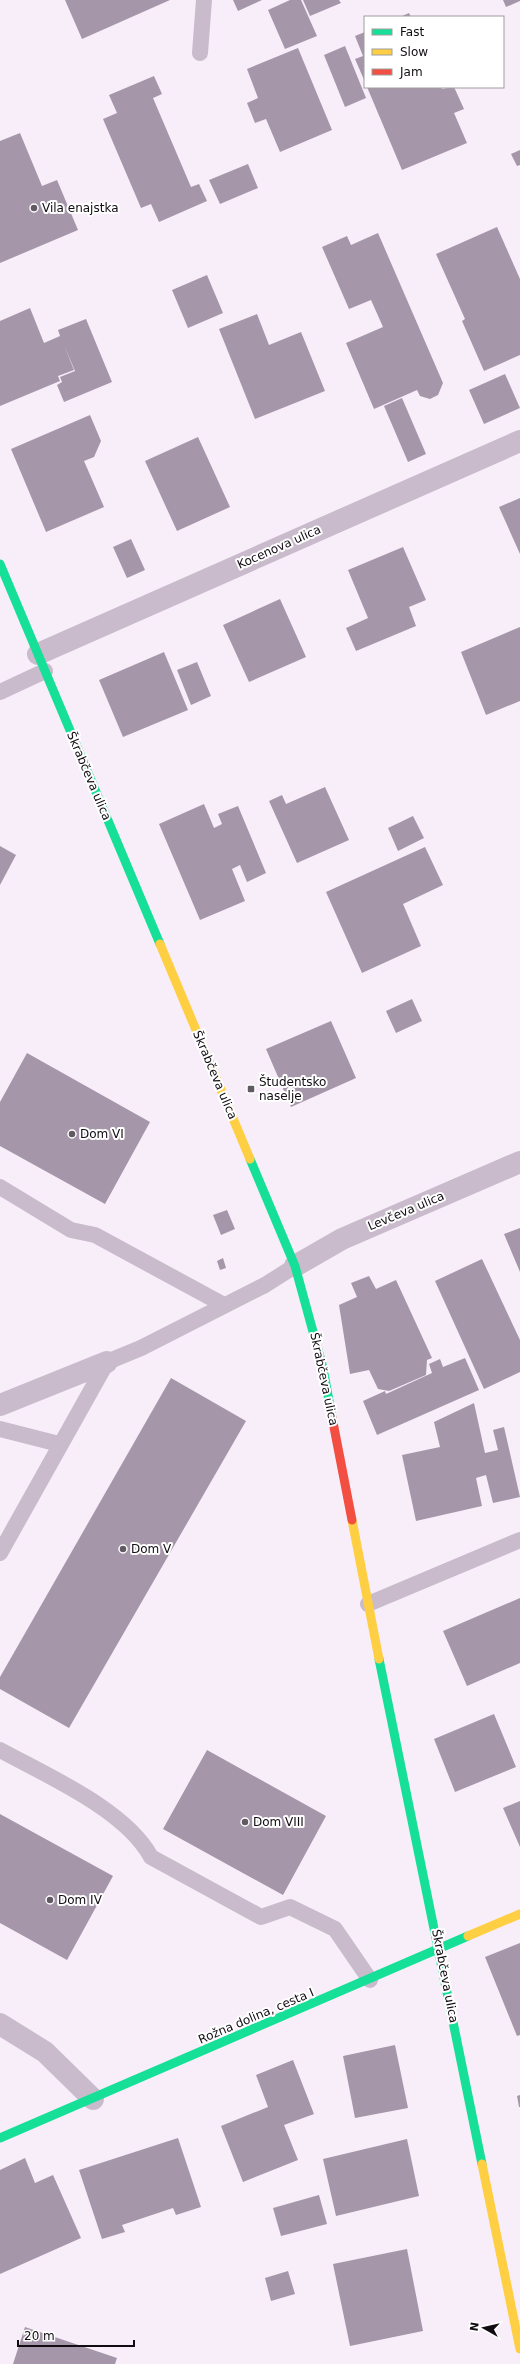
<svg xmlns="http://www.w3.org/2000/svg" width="520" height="2364" font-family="'DejaVu Sans',sans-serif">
<rect width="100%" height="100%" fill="#f8eef9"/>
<!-- building -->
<path fill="#a696a9" d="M 65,0 L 170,0 L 82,39 Z
M 233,0 L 262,0 L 238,11 Z
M 290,0 L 301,0 L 317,36 L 285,49 L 268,10 Z
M 303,0 L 339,0 L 341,3 L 310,16 Z
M 503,0 L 520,0 L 520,1 L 506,7 Z
M 409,13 L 411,17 L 400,17 Z
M 365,32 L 365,82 L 355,59 L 363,56 L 355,36 Z
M 345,46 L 366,98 L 345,107 L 324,55 Z
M 298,48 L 332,130 L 280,152 L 266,119 L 255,123 L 247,103 L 258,98 L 247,69 Z
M 154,76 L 162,94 L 153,98 L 191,187 L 199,184 L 207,201 L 159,222 L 151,204 L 141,208 L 103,119 L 117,113 L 109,95 Z
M 367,87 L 441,87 L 442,89 L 454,87 L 464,109 L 454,113 L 467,143 L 402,170 Z
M 20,133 L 42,186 L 57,180 L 78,230 L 0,263 L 0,141 Z
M 520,150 L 520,165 L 517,166 L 511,154 Z
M 248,164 L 258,188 L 220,204 L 209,180 Z
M 497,227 L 520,279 L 520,355 L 484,371 L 462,321 L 465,319 L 436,254 Z
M 378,233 L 443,383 L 438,395 L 430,399 L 420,396 L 417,390 L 374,409 L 346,343 L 383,327 L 371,300 L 349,309 L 322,247 L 347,236 L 351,245 Z
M 207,275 L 223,313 L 188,328 L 172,290 Z
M 30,308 L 44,343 L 60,336 L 58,330 L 86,319 L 112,382 L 64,402 L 57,385 L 62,382 L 60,377 L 75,371 L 64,345 L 74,370 L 58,376 L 60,381 L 0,406 L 0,321 Z
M 257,314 L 269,345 L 301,332 L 325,391 L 255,419 L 219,329 Z
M 505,374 L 520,408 L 484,424 L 469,390 Z
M 402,398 L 426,454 L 408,462 L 384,406 Z
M 90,415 L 101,441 L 94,457 L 84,461 L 104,507 L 46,532 L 11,449 Z
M 198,437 L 230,507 L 177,531 L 145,461 Z
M 520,498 L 520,554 L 499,507 Z
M 131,539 L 145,570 L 127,578 L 113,547 Z
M 403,547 L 426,600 L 409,607 L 416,626 L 356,651 L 346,628 L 368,618 L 348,570 Z
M 280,599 L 306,657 L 249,682 L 223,625 Z
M 520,627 L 520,701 L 486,715 L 461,652 Z
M 164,652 L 188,710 L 123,737 L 99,680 Z
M 197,662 L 211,696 L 191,705 L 177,670 Z
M 325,787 L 349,840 L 297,863 L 269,801 L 282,795 L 286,804 Z
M 204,804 L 214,828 L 222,824 L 218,814 L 238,806 L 266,873 L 247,882 L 240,865 L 232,869 L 245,901 L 200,920 L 159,824 Z
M 413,816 L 424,838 L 398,851 L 388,828 Z
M 0,846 L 16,855 L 0,885 Z
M 425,847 L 443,885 L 403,904 L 421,946 L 362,973 L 326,892 Z
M 412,999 L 422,1021 L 396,1033 L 386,1011 Z
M 331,1021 L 356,1078 L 291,1107 L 266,1049 Z
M 27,1053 L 150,1122 L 105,1204 L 0,1146 L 0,1102 Z
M 227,1210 L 235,1229 L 221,1235 L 213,1215 Z
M 520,1228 L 520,1272 L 504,1234 Z
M 223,1258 L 226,1268 L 220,1270 L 217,1261 Z
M 482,1259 L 520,1340 L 520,1372 L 484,1389 L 435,1281 Z
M 369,1276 L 376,1289 L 396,1280 L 432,1358 L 427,1360 L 426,1375 L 389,1391 L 378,1389 L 369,1370 L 350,1374 L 339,1305 L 357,1297 L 351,1283 Z
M 465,1358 L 479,1390 L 377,1435 L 363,1401 L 385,1391 L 386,1394 L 432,1373 L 429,1364 L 440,1359 L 443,1367 Z
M 171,1378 L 246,1421 L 69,1728 L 0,1689 L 0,1677 Z
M 474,1403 L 485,1453 L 498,1450 L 493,1430 L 504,1427 L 520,1497 L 493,1503 L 486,1475 L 476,1478 L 482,1506 L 416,1521 L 402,1455 L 440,1447 L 434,1422 Z
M 520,1598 L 520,1663 L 467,1686 L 443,1631 Z
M 494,1714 L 516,1767 L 455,1792 L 434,1739 Z
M 207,1750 L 326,1816 L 283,1895 L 163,1829 Z
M 520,1801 L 520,1847 L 503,1808 Z
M 0,1814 L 113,1876 L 67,1960 L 0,1923 Z
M 520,1943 L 520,2035 L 517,2036 L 485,1957 Z
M 395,2045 L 408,2108 L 355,2118 L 343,2056 Z
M 293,2060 L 314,2114 L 284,2125 L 298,2160 L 243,2182 L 221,2126 L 268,2107 L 256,2075 Z
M 520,2095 L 520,2107 L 519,2107 L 517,2096 Z
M 178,2138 L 201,2207 L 176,2215 L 173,2208 L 122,2225 L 125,2232 L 102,2239 L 79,2170 Z
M 407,2139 L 419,2196 L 336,2216 L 323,2159 Z
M 25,2158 L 35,2183 L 53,2175 L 81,2238 L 0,2274 L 0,2170 Z
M 319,2195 L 327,2224 L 281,2236 L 273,2208 Z
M 407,2249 L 423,2331 L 350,2346 L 333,2264 Z
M 288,2271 L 295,2294 L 271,2301 L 265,2278 Z
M 25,2327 L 117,2358 L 115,2364 L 13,2364 Z"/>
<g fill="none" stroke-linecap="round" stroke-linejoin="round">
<!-- lane -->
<path stroke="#c9bbcc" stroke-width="16" d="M 200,53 L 204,0
M 0,692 L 45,671
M 0,1187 L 71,1230 L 95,1235 L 224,1305
M 0,1429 L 59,1444
M 0,1553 L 107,1362 L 141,1348 L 265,1285 L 295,1266
M 368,1604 L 520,1540
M 0,1750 C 46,1775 126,1810 151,1857 L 261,1917 L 290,1907 L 335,1929 L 370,1980"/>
<!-- street -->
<path stroke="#c9bbcc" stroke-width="22" d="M 38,654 L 520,441
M 295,1266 L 342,1239 L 520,1162
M 0,1405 L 107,1362
M 0,2024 L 45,2052 L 93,2099"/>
<!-- fast -->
<path stroke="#16e098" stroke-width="9" d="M 0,564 L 160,944
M 250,1159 L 295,1266 L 323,1368 L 332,1417
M 379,1659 L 482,2164
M 0,2138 L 468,1936"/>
<!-- slow -->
<path stroke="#ffcf43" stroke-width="9" d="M 160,944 L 250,1159
M 352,1520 L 379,1659
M 468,1936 L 520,1914
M 482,2164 L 520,2349"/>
<!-- jam -->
<path stroke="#f24e42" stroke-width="9" d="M 332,1417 L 352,1520"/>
</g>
<!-- markers -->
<g fill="#625a63" stroke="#fff" stroke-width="1.5">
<circle cx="34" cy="208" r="4"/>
<rect x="247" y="1085" width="8" height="8" rx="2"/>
<circle cx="72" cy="1134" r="4"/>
<circle cx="123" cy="1549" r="4"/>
<circle cx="245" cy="1822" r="4"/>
<circle cx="50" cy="1900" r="4"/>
</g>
<g text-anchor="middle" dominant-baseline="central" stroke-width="4" stroke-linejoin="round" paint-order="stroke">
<!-- poi labels -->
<g font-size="12" fill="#110b12" stroke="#fff" text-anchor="start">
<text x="42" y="208">Vila enajstka</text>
<text x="259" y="1082">Študentsko<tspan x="259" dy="14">naselje</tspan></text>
<text x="80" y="1134">Dom VI</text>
<text x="131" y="1549">Dom V</text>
<text x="253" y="1822">Dom VIII</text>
<text x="58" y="1900">Dom IV</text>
</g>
<!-- street labels -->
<g font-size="12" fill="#110b12" stroke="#fff">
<text transform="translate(279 547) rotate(-24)">Kocenova ulica</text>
<text transform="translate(89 776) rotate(67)">Škrabčeva ulica</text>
<text transform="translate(215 1075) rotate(67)">Škrabčeva ulica</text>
<text transform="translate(406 1211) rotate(-23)">Levčeva ulica</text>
<text transform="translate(324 1379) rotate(78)">Škrabčeva ulica</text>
<text transform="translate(445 1976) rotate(79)">Škrabčeva ulica</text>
<text transform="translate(256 2016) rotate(-23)">Rožna dolina, cesta I</text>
</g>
</g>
<!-- legend -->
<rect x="364" y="16" width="140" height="72" fill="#ffffff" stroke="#a09da0"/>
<rect x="372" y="29" width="20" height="6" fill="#16e098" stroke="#a09da0"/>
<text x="400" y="36" font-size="12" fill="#110b12">Fast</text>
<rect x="372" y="49" width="20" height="6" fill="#ffcf43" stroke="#a09da0"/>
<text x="400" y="56" font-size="12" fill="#110b12">Slow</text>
<rect x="372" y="69" width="20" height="6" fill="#f24e42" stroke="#a09da0"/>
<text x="400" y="76" font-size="12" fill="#110b12">Jam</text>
<!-- north arrow -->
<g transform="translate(484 2328) rotate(278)" stroke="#ffffff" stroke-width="3" paint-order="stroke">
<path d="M0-3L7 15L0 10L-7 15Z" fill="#110b12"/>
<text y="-6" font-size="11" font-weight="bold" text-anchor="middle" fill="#110b12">N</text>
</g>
<!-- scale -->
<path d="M18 2340v6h116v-6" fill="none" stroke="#110b12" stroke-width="2"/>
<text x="24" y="2340" font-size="12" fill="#110b12" stroke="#ffffff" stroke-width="3" paint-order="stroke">20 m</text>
</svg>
